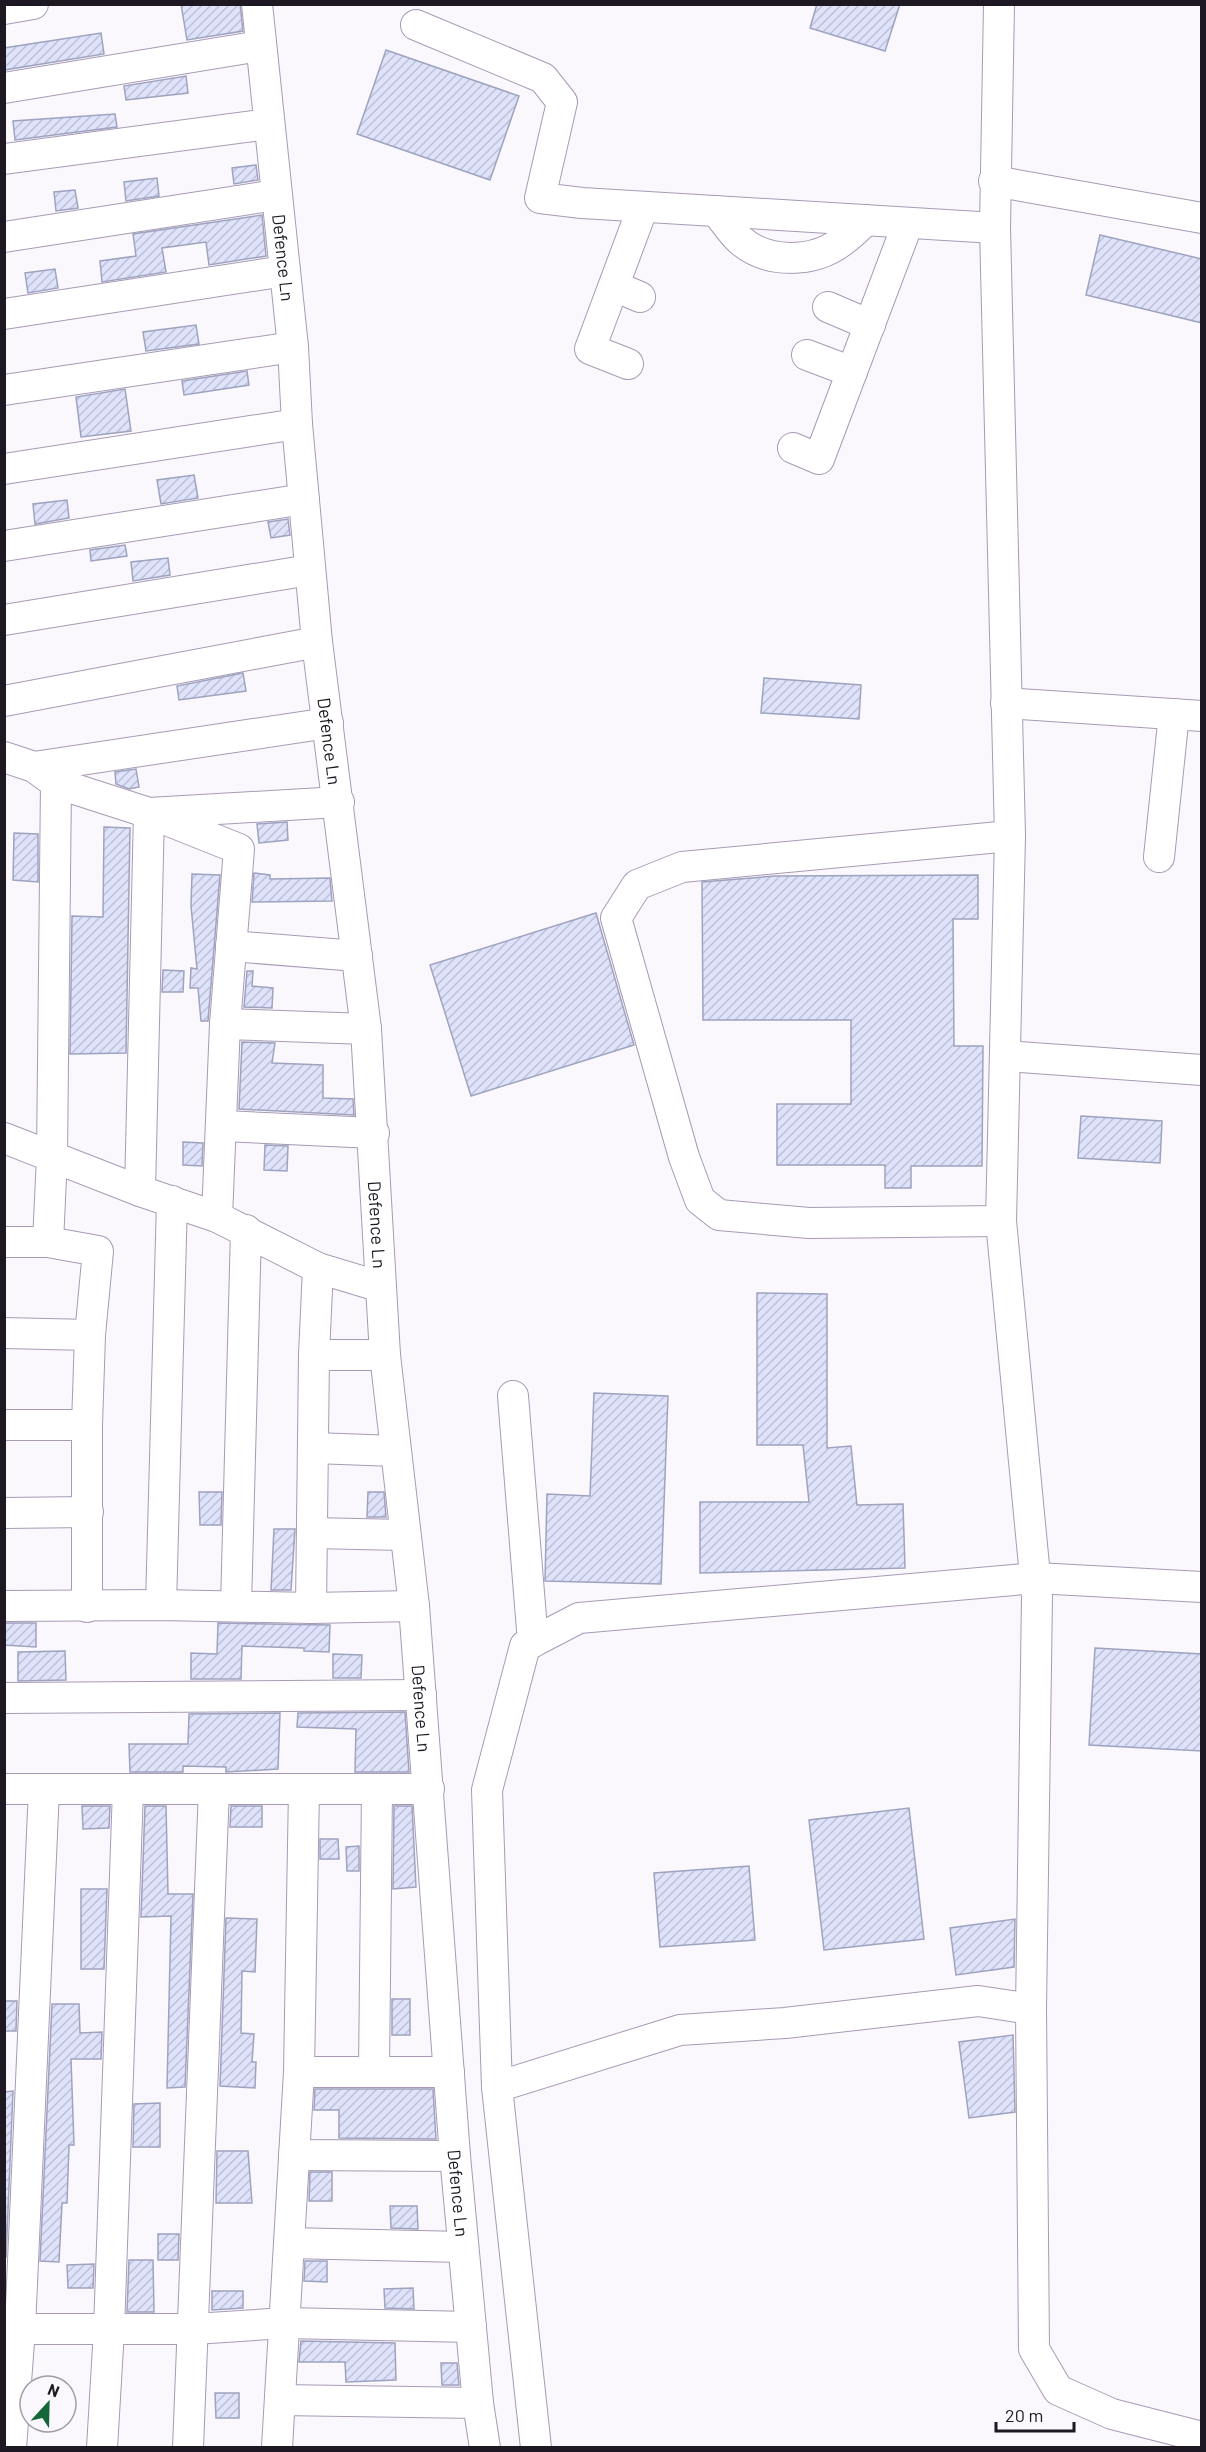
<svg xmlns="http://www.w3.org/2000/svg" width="1206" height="2452" font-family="Barlow,sans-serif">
<defs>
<pattern id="building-hatch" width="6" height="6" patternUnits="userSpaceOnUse" patternTransform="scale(1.5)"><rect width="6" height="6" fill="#dee2fa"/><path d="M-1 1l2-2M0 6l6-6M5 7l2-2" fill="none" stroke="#bec1d6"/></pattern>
</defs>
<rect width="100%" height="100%" fill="#faf7fd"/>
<!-- building -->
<path fill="url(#building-hatch)" stroke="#9ea3bf" stroke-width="1.5" d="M 181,4 L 240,4 L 243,31 L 187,40 Z
M 817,4 L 900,4 L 885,51 L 810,28 Z
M 101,33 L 104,54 L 4,70 L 4,48 Z
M 386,50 L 519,96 L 490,180 L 357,134 Z
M 186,76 L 188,93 L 126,100 L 124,86 Z
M 115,114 L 117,127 L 15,140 L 13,121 Z
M 256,165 L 258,180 L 234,184 L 232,168 Z
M 157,178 L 159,196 L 126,201 L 124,182 Z
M 75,190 L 78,208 L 56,211 L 54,192 Z
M 262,215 L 266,256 L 209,265 L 206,242 L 162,248 L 166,272 L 102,282 L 100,261 L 136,256 L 133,234 Z
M 1100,235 L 1202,259 L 1202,323 L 1086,295 Z
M 55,269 L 58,288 L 28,293 L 25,273 Z
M 196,325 L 199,344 L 146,351 L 143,332 Z
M 247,371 L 249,385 L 184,395 L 182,381 Z
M 125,389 L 131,431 L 81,437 L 76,397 Z
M 194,475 L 198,498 L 161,504 L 157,480 Z
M 67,500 L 69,518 L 35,524 L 33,504 Z
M 288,519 L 290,535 L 271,538 L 268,522 Z
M 125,545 L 127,556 L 91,561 L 90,550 Z
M 168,558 L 170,575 L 133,581 L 131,562 Z
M 243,673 L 246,691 L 179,700 L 177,686 Z
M 764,678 L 861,685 L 859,719 L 761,713 Z
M 136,769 L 139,787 L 129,789 L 116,784 L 115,772 Z
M 287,822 L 288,840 L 259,843 L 257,824 Z
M 104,827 L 130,828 L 126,1053 L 70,1054 L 72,916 L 103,917 Z
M 14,833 L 38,834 L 38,882 L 13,880 Z
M 254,873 L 270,875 L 270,879 L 330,878 L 332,901 L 252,902 Z
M 192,874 L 220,875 L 208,1021 L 201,1021 L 198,988 L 190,988 L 191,968 L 197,969 L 191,906 Z
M 978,875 L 978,919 L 953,919 L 954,1046 L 983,1046 L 982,1166 L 911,1166 L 911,1188 L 885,1188 L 885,1165 L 777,1165 L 777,1104 L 851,1104 L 851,1020 L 703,1020 L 702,882 L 775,876 Z
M 596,913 L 634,1045 L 471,1096 L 430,965 Z
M 163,970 L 184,971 L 183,992 L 162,992 Z
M 247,971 L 253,971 L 252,986 L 273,988 L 272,1008 L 244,1007 Z
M 242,1042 L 275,1043 L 272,1063 L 323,1065 L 323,1098 L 353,1099 L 354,1115 L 239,1109 Z
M 1081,1116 L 1162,1121 L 1160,1163 L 1078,1158 Z
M 183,1142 L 203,1143 L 202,1166 L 183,1165 Z
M 265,1145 L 288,1146 L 287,1171 L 264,1170 Z
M 757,1293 L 827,1294 L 827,1448 L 851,1446 L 857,1505 L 903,1504 L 905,1568 L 700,1573 L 700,1502 L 809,1502 L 803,1445 L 757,1445 Z
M 594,1393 L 668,1396 L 661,1584 L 545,1581 L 547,1494 L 590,1496 Z
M 199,1492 L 222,1492 L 221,1525 L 200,1525 Z
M 368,1492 L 384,1492 L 386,1517 L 367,1517 Z
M 274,1529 L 295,1529 L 291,1590 L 271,1590 Z
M 5,1623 L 36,1623 L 36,1647 L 4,1645 Z
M 218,1623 L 330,1625 L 329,1652 L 304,1651 L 304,1648 L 242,1646 L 241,1679 L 191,1679 L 191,1653 L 217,1654 Z
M 1095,1648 L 1202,1654 L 1202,1751 L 1089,1745 Z
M 65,1651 L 66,1680 L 18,1681 L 18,1652 Z
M 333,1654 L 362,1655 L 361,1678 L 333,1678 Z
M 405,1712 L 409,1772 L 355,1772 L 356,1729 L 297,1727 L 298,1713 Z
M 280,1713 L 278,1769 L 226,1772 L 226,1767 L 183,1766 L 183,1772 L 130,1772 L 129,1744 L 188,1744 L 189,1714 Z
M 82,1806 L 110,1806 L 109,1828 L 83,1829 Z
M 145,1806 L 166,1806 L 168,1894 L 193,1894 L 185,2087 L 167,2088 L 171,1916 L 141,1917 Z
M 231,1806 L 262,1806 L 262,1827 L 230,1827 Z
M 394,1806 L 412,1806 L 416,1887 L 393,1889 Z
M 909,1808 L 924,1939 L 824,1950 L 809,1820 Z
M 320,1839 L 338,1839 L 339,1859 L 320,1859 Z
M 359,1846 L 359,1871 L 347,1871 L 346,1847 Z
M 749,1866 L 755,1940 L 660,1947 L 654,1873 Z
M 81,1889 L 107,1889 L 104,1969 L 81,1969 Z
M 226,1918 L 257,1919 L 255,1972 L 242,1971 L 241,2033 L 254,2034 L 252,2062 L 256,2062 L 255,2088 L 220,2086 Z
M 1015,1919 L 1014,1967 L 956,1975 L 950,1928 Z
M 392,1999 L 410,1999 L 410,2035 L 392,2035 Z
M 4,2001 L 17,2001 L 16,2031 L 4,2031 Z
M 52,2004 L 79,2004 L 80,2033 L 102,2032 L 101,2059 L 71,2059 L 74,2145 L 69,2145 L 67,2203 L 62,2203 L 59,2262 L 40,2261 Z
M 1013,2035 L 1015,2112 L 969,2118 L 959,2042 Z
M 315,2089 L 433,2089 L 436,2139 L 339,2138 L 339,2110 L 314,2110 Z
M 13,2091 L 6,2258 L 4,2092 Z
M 160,2103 L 160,2147 L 133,2147 L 134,2104 Z
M 217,2151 L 248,2151 L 252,2203 L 216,2203 Z
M 310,2172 L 332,2172 L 332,2201 L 309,2201 Z
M 390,2206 L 417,2206 L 418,2229 L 391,2228 Z
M 158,2234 L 179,2234 L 178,2260 L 158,2260 Z
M 129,2260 L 153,2260 L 154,2312 L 127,2312 Z
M 305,2261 L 327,2261 L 327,2282 L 304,2281 Z
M 94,2264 L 93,2288 L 68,2288 L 67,2265 Z
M 413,2288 L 414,2309 L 385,2308 L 384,2289 Z
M 212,2291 L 243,2291 L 243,2308 L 212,2310 Z
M 301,2341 L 395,2343 L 396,2380 L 346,2382 L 345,2362 L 299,2362 Z
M 441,2363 L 457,2363 L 459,2385 L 442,2385 Z
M 215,2393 L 239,2393 L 239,2418 L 216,2418 Z"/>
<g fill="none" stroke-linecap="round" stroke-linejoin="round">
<defs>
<g id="minor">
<path id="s1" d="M 257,4 L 293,347 L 297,424 L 317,642 L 366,1029 L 385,1355 L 414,1606 L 455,2156 L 478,2403 L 485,2448"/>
<path d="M 999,4 L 995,228 L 1010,836 L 682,867 L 637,885 L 616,918 L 684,1157 L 700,1200 L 719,1215 L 809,1223 L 1001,1221"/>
<path d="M 4,9 L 33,4"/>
<path d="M 416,25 L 543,78 L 562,102 L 540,198 L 582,203 L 995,228"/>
<path d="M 4,88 L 260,46"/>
<path d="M 4,159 L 268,124"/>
<path d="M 994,181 L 1202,218"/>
<path d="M 716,211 C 724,220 731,232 740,240 C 767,264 813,263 841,242 C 850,236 858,228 866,220"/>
<path d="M 4,237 L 276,195"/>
<path d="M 614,286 L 640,297"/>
<path d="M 828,307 L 870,325"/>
<path d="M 4,314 L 285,271"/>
<path d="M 807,355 L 852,372"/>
<path d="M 628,364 L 590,349 L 643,207"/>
<path d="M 4,390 L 293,347"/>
<path d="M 793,448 L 819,459 L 908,223"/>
<path d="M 4,469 L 297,424"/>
<path d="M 4,546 L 304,499"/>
<path d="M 4,620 L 310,570"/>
<path d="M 4,701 L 317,642"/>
<path d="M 1006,703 L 1202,716"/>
<path d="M 4,757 L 34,767 L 56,783 L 149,813 L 239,849 L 225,1024 L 217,1217"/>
<path d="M 34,767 L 328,723"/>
<path d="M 1010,836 L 1001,1221 L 1037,1597 L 1031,2009 L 1034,2349 L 1058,2390 L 1112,2414 L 1202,2437"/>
<path d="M 1159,857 L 1174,714"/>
<path d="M 231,946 L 357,956"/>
<path d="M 225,1024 L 366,1029"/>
<path d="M 1005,1056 L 1202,1070"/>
<path d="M 223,1126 L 374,1133"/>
<path d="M 4,1138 L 140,1191 L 217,1217 L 318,1268 L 381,1287"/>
<path d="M 140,1191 L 149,813 L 339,802"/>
<path d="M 4,1242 L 48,1242 L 98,1251 L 90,1335 L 87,1425 L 87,1607"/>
<path d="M 48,1242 L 52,1157 L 56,783"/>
<path d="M 4,1333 L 90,1335"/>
<path d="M 314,1355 L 385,1355"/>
<path d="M 513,1396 L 533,1642"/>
<path d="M 4,1425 L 87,1425"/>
<path d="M 314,1448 L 395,1451"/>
<path d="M 4,1513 L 88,1512"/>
<path d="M 312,1533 L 404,1535"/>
<path d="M 161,1605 L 172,1201"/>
<path d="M 4,1606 L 161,1605 L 311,1608 L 414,1606"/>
<path d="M 236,1606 L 246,1230"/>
<path d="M 311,1608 L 314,1355 L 318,1268"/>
<path d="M 4,1698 L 421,1695"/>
<path d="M 4,1789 L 429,1789"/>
<path d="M 374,2071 L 377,1789"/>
<path d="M 299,2072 L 449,2072"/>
<path d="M 497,2087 L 680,2030 L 785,2023 L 978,2001 L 1031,2009"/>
<path d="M 294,2155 L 455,2156"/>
<path d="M 289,2243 L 463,2247"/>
<path d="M 4,2329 L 194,2329 L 285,2323 L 471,2327"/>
<path d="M 280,2400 L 478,2403"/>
<path d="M 11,2448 L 20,2329 L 44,1789"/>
<path d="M 102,2448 L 109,2330 L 128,1789"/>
<path d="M 188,2448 L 214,1789"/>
<path d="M 277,2448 L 299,2072 L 304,1789"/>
<path d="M 536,2448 L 497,2087 L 487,1790 L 525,1646 L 579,1618 L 1036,1578 L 1202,1587"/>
</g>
</defs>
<!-- minor casing -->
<use href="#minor" stroke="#a89ab5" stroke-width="32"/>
<!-- minor -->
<use href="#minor" stroke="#fff" stroke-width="30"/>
</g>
<g text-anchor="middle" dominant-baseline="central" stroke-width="5" stroke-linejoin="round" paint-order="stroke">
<!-- street labels -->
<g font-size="18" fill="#1d1822" stroke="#faf7fd">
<text stroke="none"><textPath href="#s1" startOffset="255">Defence Ln</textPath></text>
<text stroke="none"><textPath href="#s1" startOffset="741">Defence Ln</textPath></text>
<text stroke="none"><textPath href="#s1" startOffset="1227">Defence Ln</textPath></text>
<text stroke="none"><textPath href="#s1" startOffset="1713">Defence Ln</textPath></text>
<text stroke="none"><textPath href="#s1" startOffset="2199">Defence Ln</textPath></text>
</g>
</g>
<!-- border -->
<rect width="1206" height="2452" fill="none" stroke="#1d1822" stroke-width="12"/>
<!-- north arrow -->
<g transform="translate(48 2404) rotate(22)"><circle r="28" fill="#faf7fd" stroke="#a29ea5" stroke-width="1.5"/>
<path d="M0-4.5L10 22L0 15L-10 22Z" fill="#146738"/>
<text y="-9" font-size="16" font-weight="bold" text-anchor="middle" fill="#1d1822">N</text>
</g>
<!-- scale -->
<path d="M996 2422v9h78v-9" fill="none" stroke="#1d1822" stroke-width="3"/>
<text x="1005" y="2422" font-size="18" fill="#1d1822" stroke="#faf7fd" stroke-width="4.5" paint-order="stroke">20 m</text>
</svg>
